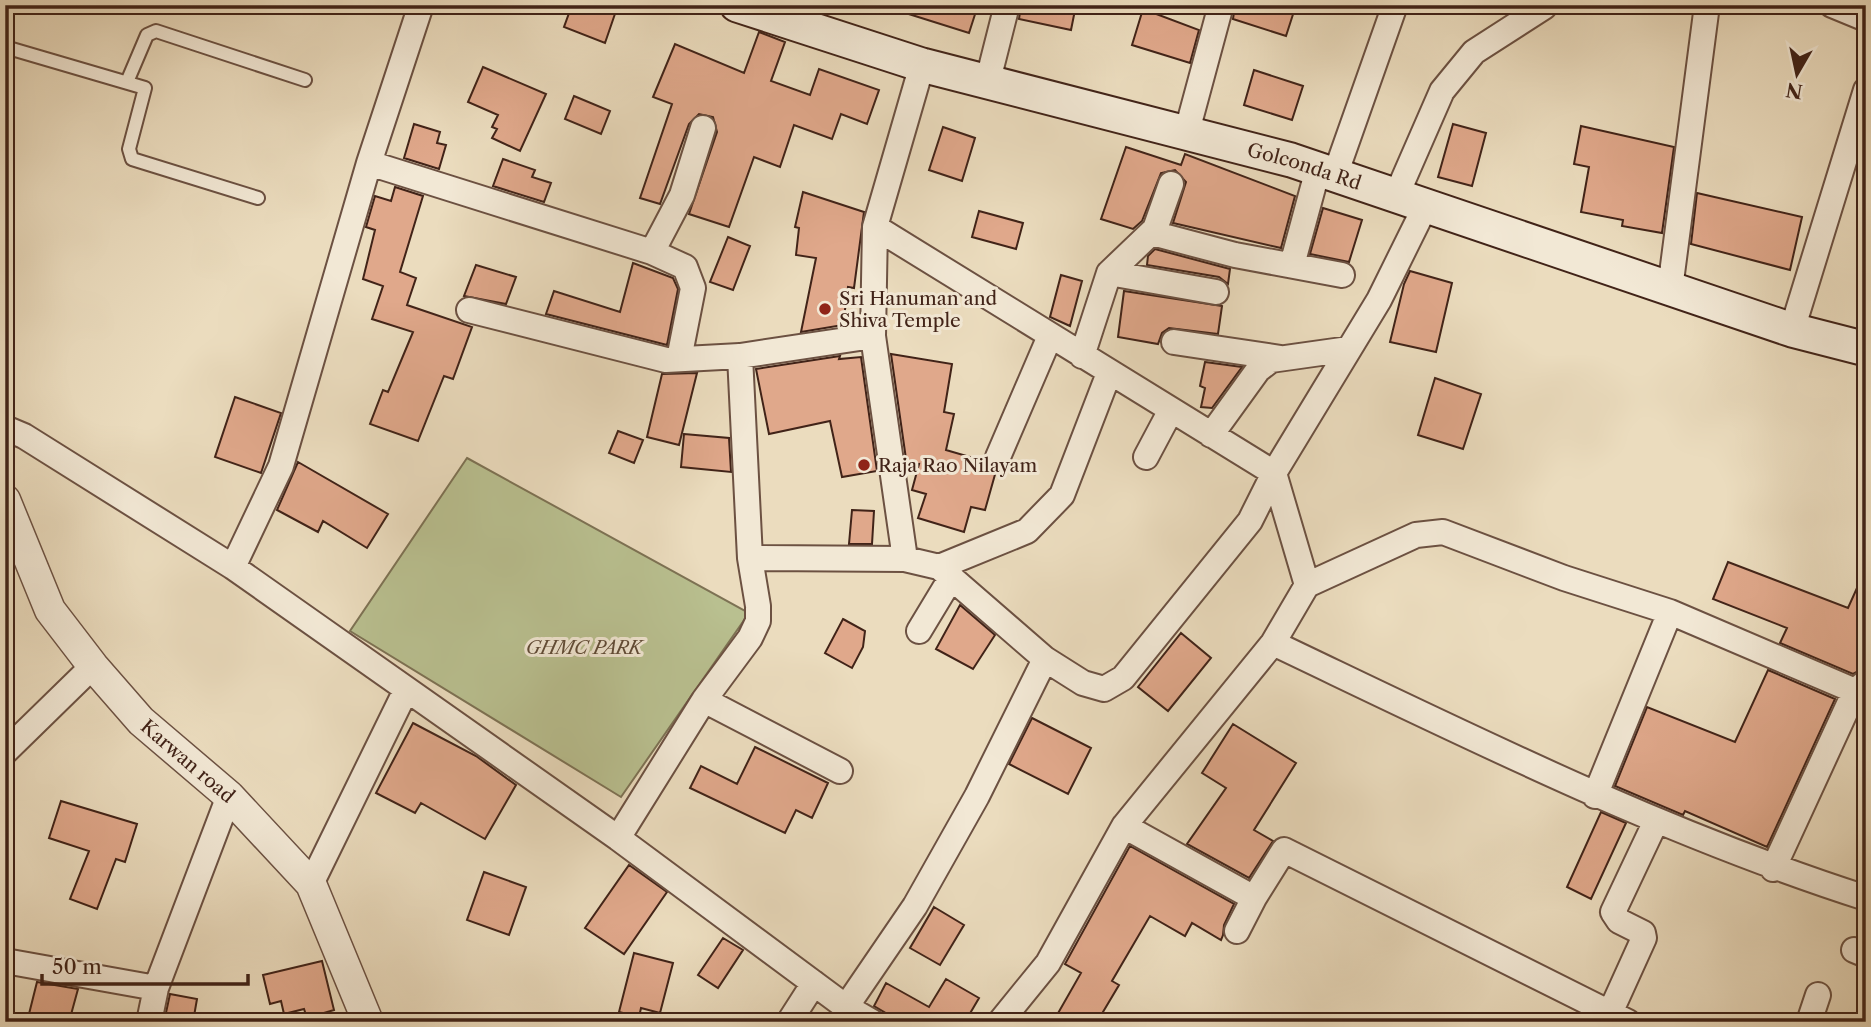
<svg xmlns="http://www.w3.org/2000/svg" width="1871" height="1027" font-family="'Libre Caslon Text',serif">
<rect width="100%" height="100%" fill="#ebdcbe"/>
<filter id="stains"><feTurbulence type="fractalNoise" baseFrequency=".00286" numOctaves="4"/><feColorMatrix values="0 0 0 0 .2 0 0 0 0 .09 0 0 0 0 .02 0 0 0 .5 -.17"/></filter>
<radialGradient id="worn" r=".72"><stop offset=".6" stop-color="#630" stop-opacity="0"/><stop offset="1" stop-color="#630" stop-opacity=".3"/></radialGradient>
<!-- green -->
<path fill="#b9c090" stroke="#7d7254" stroke-width="2" d="M 467,458 L 749,613 L 621,797 L 350,631 Z"/>
<!-- building -->
<path fill="#e0a88b" stroke="#412318" stroke-width="2" d="M 572,5 L 618,5 L 605,43 L 564,27 Z
M 897,5 L 978,5 L 969,33 L 896,10 Z
M 1021,5 L 1076,5 L 1071,30 L 1019,19 Z
M 1235,5 L 1296,5 L 1286,36 L 1233,19 Z
M 1143,9 L 1199,30 L 1190,63 L 1132,45 Z
M 759,32 L 785,42 L 771,81 L 810,95 L 819,69 L 879,90 L 867,124 L 841,114 L 832,139 L 794,125 L 780,167 L 754,157 L 729,227 L 689,214 L 717,132 L 713,117 L 699,114 L 689,124 L 660,204 L 640,198 L 672,104 L 653,97 L 675,44 L 744,73 Z
M 483,67 L 546,94 L 520,151 L 492,138 L 497,129 L 492,127 L 498,115 L 468,102 Z
M 1254,70 L 1303,86 L 1292,120 L 1244,105 Z
M 574,96 L 610,111 L 601,134 L 565,119 Z
M 414,124 L 440,132 L 437,143 L 446,145 L 439,169 L 404,158 Z
M 1453,124 L 1486,133 L 1472,186 L 1438,177 Z
M 1581,126 L 1674,147 L 1662,233 L 1622,226 L 1623,220 L 1581,212 L 1589,167 L 1574,164 Z
M 943,127 L 975,138 L 962,181 L 929,170 Z
M 1126,147 L 1181,165 L 1185,154 L 1295,196 L 1281,248 L 1173,223 L 1186,182 L 1175,170 L 1161,173 L 1142,221 L 1133,229 L 1101,219 Z
M 503,159 L 535,170 L 532,177 L 551,183 L 544,202 L 493,186 Z
M 395,187 L 423,196 L 400,272 L 416,278 L 407,305 L 472,327 L 453,379 L 444,376 L 418,441 L 370,424 L 383,390 L 388,392 L 413,332 L 372,319 L 383,286 L 363,279 L 375,230 L 366,227 L 375,196 L 391,201 Z
M 803,192 L 864,212 L 854,288 L 848,287 L 843,325 L 801,332 L 816,258 L 796,255 L 799,228 L 795,227 Z
M 1697,193 L 1802,217 L 1790,270 L 1691,244 Z
M 1323,208 L 1362,220 L 1349,262 L 1310,254 Z
M 979,211 L 1023,223 L 1016,249 L 972,237 Z
M 728,237 L 750,246 L 733,290 L 710,282 Z
M 1155,249 L 1230,269 L 1228,284 L 1219,277 L 1147,265 L 1148,256 Z
M 633,263 L 673,278 L 678,289 L 667,345 L 546,314 L 554,291 L 620,312 Z
M 476,265 L 516,277 L 506,304 L 464,296 Z
M 1410,271 L 1452,283 L 1436,352 L 1390,342 L 1404,284 Z
M 1061,275 L 1082,281 L 1070,326 L 1050,317 Z
M 1124,291 L 1222,306 L 1218,334 L 1169,328 L 1162,333 L 1158,344 L 1118,337 Z
M 891,354 L 952,364 L 944,412 L 954,414 L 946,450 L 984,461 L 987,466 L 996,471 L 985,510 L 971,507 L 964,532 L 918,518 L 926,494 L 912,490 L 919,464 L 907,466 Z
M 840,356 L 839,359 L 861,357 L 877,471 L 842,477 L 830,421 L 769,434 L 756,369 Z
M 1205,362 L 1242,367 L 1212,408 L 1201,407 L 1205,388 L 1200,386 Z
M 697,373 L 679,445 L 647,437 L 662,374 Z
M 1435,378 L 1481,394 L 1463,449 L 1418,435 Z
M 235,397 L 281,413 L 261,473 L 215,457 Z
M 618,431 L 643,440 L 634,463 L 609,453 Z
M 684,434 L 729,438 L 731,472 L 681,467 Z
M 298,462 L 388,514 L 367,548 L 323,521 L 318,532 L 277,510 Z
M 852,510 L 874,511 L 872,544 L 849,544 Z
M 1728,562 L 1848,608 L 1866,568 L 1866,667 L 1853,674 L 1780,643 L 1787,628 L 1713,599 Z
M 960,605 L 995,635 L 973,669 L 936,649 Z
M 843,619 L 865,631 L 863,647 L 852,668 L 825,653 Z
M 1181,633 L 1211,658 L 1168,711 L 1138,687 Z
M 1768,670 L 1835,699 L 1767,847 L 1685,811 L 1683,815 L 1615,786 L 1647,707 L 1735,742 Z
M 1032,718 L 1091,748 L 1068,794 L 1009,764 Z
M 413,723 L 476,756 L 516,785 L 485,839 L 421,803 L 415,813 L 376,793 Z
M 1233,724 L 1296,763 L 1254,830 L 1273,841 L 1249,878 L 1187,844 L 1226,788 L 1202,773 Z
M 755,747 L 828,783 L 812,818 L 796,810 L 785,833 L 690,788 L 701,766 L 737,784 Z
M 61,801 L 137,824 L 125,862 L 116,859 L 97,909 L 70,899 L 89,851 L 49,838 Z
M 1601,812 L 1626,823 L 1591,899 L 1567,887 Z
M 1130,846 L 1234,904 L 1224,925 L 1223,935 L 1221,940 L 1192,923 L 1185,936 L 1150,916 L 1112,981 L 1119,985 L 1097,1022 L 1053,1022 L 1081,973 L 1065,964 Z
M 629,865 L 667,892 L 624,954 L 585,928 Z
M 484,872 L 526,887 L 509,935 L 467,920 Z
M 934,907 L 964,925 L 940,965 L 910,948 Z
M 723,938 L 743,950 L 718,988 L 698,975 Z
M 634,953 L 673,963 L 660,1013 L 641,1008 L 639,1017 L 619,1012 Z
M 322,961 L 334,1010 L 307,1018 L 304,1009 L 284,1014 L 281,1001 L 270,1004 L 263,975 Z
M 946,979 L 979,998 L 965,1022 L 901,1022 L 874,1006 L 886,983 L 929,1007 Z
M 37,982 L 78,989 L 69,1022 L 27,1022 Z
M 170,994 L 197,999 L 193,1022 L 164,1022 Z"/>
<g fill="none" stroke-linecap="round" stroke-linejoin="round">
<defs>
<path id="service" d="M 5,47 L 145,88 L 129,149 L 132,159 L 258,198
M 127,82 L 147,35 L 156,31 L 305,80"/>
<path id="minor" d="M 1832,5 L 1866,19
M 922,65 L 875,227 L 873,336 L 905,559 L 939,567 L 1045,659 L 1083,683 L 1104,689 L 1123,678 L 1250,521 L 1274,473 L 1379,300 L 1426,205
M 988,80 L 1007,5
M 1187,131 L 1221,5
M 369,163 L 652,252 L 685,267 L 693,288 L 679,359
M 1335,175 L 1395,5
M 1397,194 L 1442,91 L 1474,52 L 1544,7
M 875,227 L 1274,473 L 1307,585
M 1152,233 L 1235,255 L 1342,275
M 652,252 L 682,195 L 703,128
M 1292,265 L 1318,169
M 1109,273 L 1216,292
M 1670,289 L 1707,5
M 469,310 L 666,360 L 740,356 L 873,336
M 1792,330 L 1866,90
M 1174,342 L 1281,358
M 740,356 L 750,558 L 905,559
M 1082,356 L 1109,273 L 1155,229 L 1171,184
M 5,428 L 24,436 L 233,567 L 618,838 L 846,1007 L 872,1022
M 1211,435 L 1258,370 L 1271,360 L 1349,349
M 998,457 L 1050,336
M 1146,457 L 1171,410
M 233,567 L 281,466 L 369,163 L 421,5
M 939,567 L 1027,531 L 1062,495 L 1109,373
M 919,631 L 951,578
M 1273,643 C 1468,736 1660,832 1866,898
M 704,700 L 840,771
M 5,752 L 93,666
M 1595,796 L 1670,612
M 1124,826 L 1254,898
M 618,838 L 704,700 L 750,638 L 758,621 L 758,606 L 750,558
M 1773,869 L 1855,691 L 1866,695
M 311,884 L 406,690
M 1237,931 L 1254,898 L 1284,850 L 1628,1022
M 1854,950 L 1866,955
M 5,961 L 156,988
M 846,1007 L 915,906 L 977,796 L 1045,659
M 1610,1013 L 1644,938 L 1643,933 L 1619,921 L 1613,912 L 1656,821
M 149,1022 L 156,988 L 229,796
M 789,1022 L 814,983
M 1000,1022 L 1048,963 L 1124,826 L 1273,643 L 1307,585 L 1416,535 L 1443,532 L 1564,578 L 1670,612 L 1855,691 L 1866,682
M 1809,1022 L 1818,995"/>
<g id="tertiary">
<path id="s1" d="M 5,500 L 50,610 L 93,666 L 141,721 L 229,796 L 311,884 L 368,1022"/>
</g>
<g id="secondary">
<path id="s2" d="M 737,5 L 922,65 L 1291,160 L 1792,330 L 1866,349"/>
</g>
</defs>
<!-- service casing -->
<use href="#service" stroke="#6c5142" stroke-width="16"/>
<!-- minor casing -->
<use href="#minor" stroke="#6c5142" stroke-width="28"/>
<!-- tertiary casing -->
<use href="#tertiary" stroke="#6c5142" stroke-width="33"/>
<!-- secondary casing -->
<use href="#secondary" stroke="#412318" stroke-width="37"/>
<!-- service -->
<use href="#service" stroke="#f2e8d5" stroke-width="12"/>
<!-- minor -->
<use href="#minor" stroke="#f2e8d5" stroke-width="24"/>
<!-- tertiary -->
<use href="#tertiary" stroke="#f2e8d5" stroke-width="30"/>
<!-- secondary -->
<use href="#secondary" stroke="#f2e8d5" stroke-width="33"/>
</g>
<!-- markers -->
<g fill="#8f2418" stroke="#f2e8d5" stroke-width="2.5">
<circle cx="825" cy="309" r="7"/>
<circle cx="864" cy="465" r="7"/>
</g>
<g text-anchor="middle" dominant-baseline="central" stroke-width="6" stroke-linejoin="round" paint-order="stroke">
<!-- street labels -->
<g font-size="19" fill="#412318" stroke="#f2e8d5">
<text stroke="none"><textPath href="#s2" startOffset="590">Golconda Rd</textPath></text>
<text stroke="none"><textPath href="#s1" startOffset="324">Karwan road</textPath></text>
</g>
<!-- poi labels -->
<g font-size="19" fill="#412318" stroke="#f2e8d5" text-anchor="start">
<text x="839" y="298">Sri Hanuman and<tspan x="839" dy="22">Shiva Temple</tspan></text>
<text x="878" y="465">Raja Rao Nilayam</text>
</g>
<!-- park labels -->
<g font-size="19" font-style="italic" fill="#5f4a36" stroke="#f2e8d5">
<text x="584" y="647">GHMC PARK</text>
</g>
</g>
<!-- margin -->
<rect width="1871" height="1027" fill="none" stroke="#ebdcbe" stroke-width="28"/>
<rect x="7" y="7" width="1857" height="1013" fill="none" stroke="#412318" stroke-width="3.5"/>
<rect x="14" y="14" width="1843" height="999" fill="none" stroke="#412318" stroke-width="2"/>
<!-- north arrow -->
<g transform="translate(1797 74) rotate(189)" stroke="#f2e8d5" stroke-width="5" paint-order="stroke">
<path d="M0-5L12 26L0 18L-12 26Z" fill="#412318"/>
<text y="-10" font-size="19" font-weight="bold" text-anchor="middle" fill="#412318">N</text>
</g>
<!-- scale -->
<path d="M42 974v10h206v-10" fill="none" stroke="#412318" stroke-width="3.5"/>
<text x="52" y="974" font-size="21" fill="#412318" stroke="#f2e8d5" stroke-width="5" paint-order="stroke">50 m</text>
<rect width="100%" height="100%" filter="url(#stains)"/>
<rect width="100%" height="100%" fill="url(#worn)"/>
</svg>
